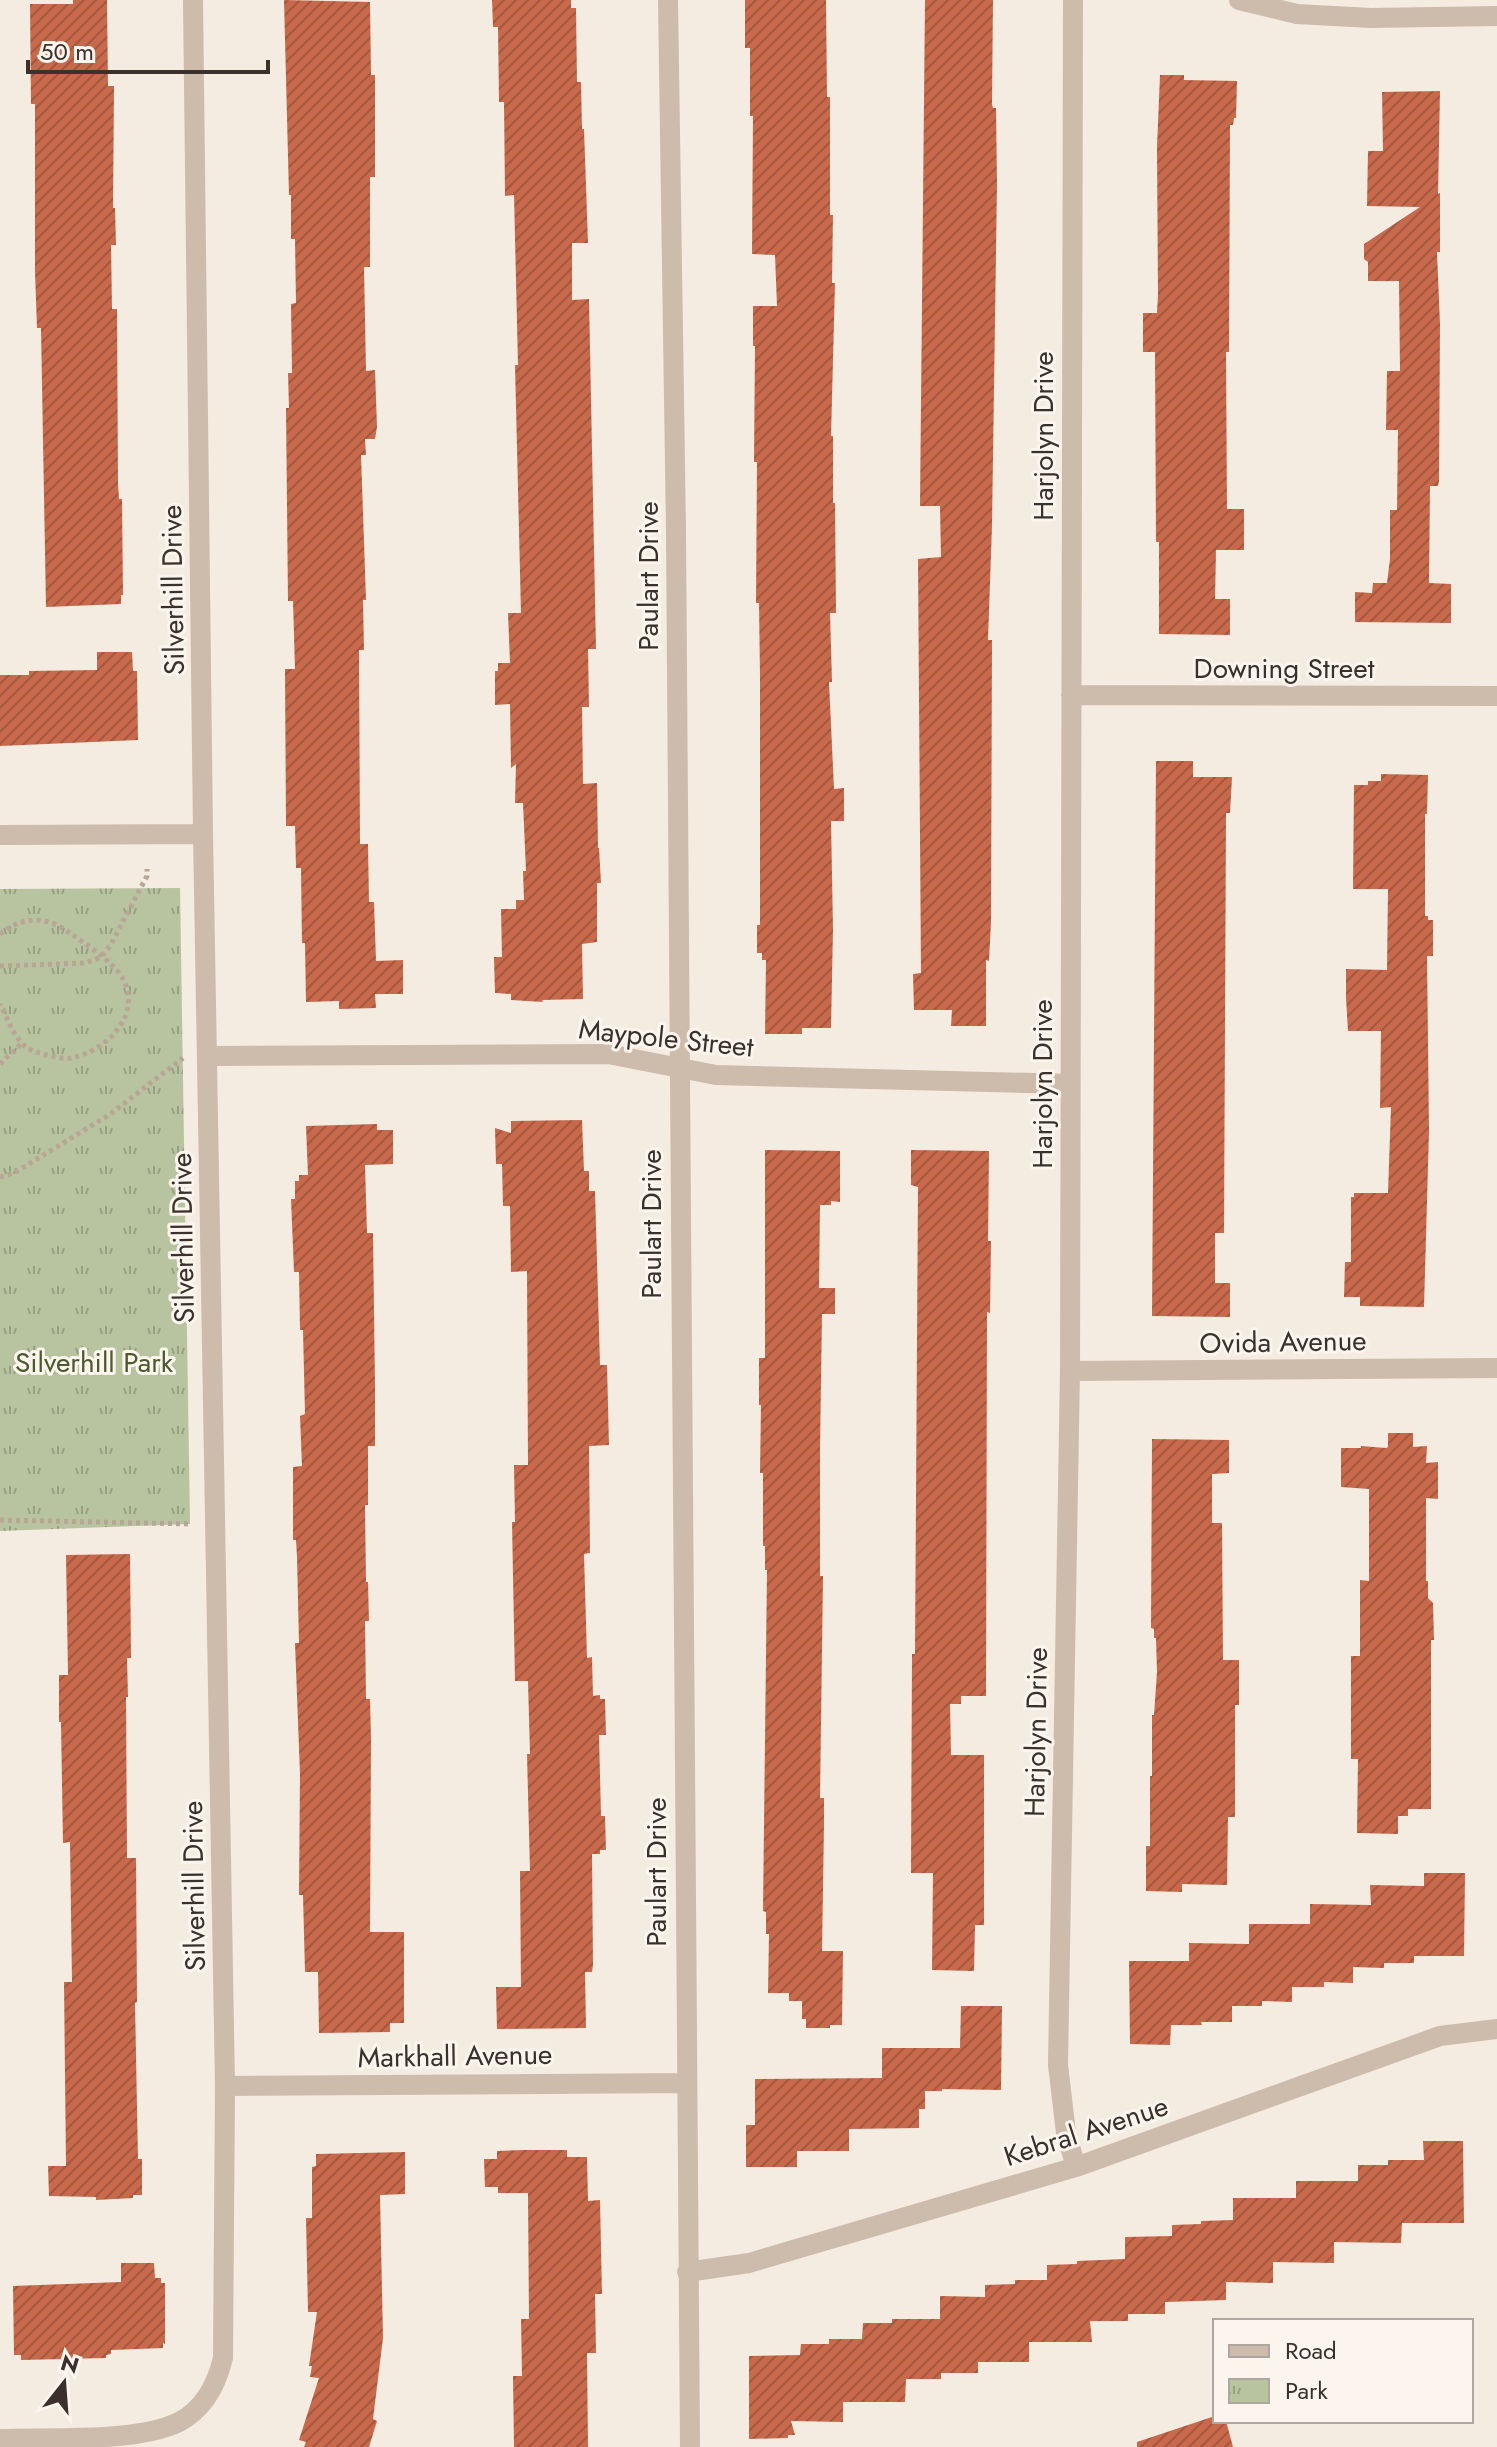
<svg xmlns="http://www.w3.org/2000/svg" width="1497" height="2447" font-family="Jost,sans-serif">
<defs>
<pattern id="park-tufts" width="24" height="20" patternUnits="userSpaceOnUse" patternTransform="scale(2)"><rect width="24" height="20" fill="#b8c4a0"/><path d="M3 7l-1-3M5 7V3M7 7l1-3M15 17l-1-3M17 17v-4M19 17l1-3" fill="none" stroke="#97a083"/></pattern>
<pattern id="building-hatch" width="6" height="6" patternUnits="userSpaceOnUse" patternTransform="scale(2)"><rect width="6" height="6" fill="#c8694b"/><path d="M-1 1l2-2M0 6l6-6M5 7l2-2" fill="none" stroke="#a4573f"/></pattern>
</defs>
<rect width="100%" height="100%" fill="#f4ebe1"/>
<!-- park -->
<path fill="url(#park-tufts)" d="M 180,888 L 190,1524 L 0,1531 L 0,889 Z"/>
<!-- building -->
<path fill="url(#building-hatch)" d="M 73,0 L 107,0 L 108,86 L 114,86 L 113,208 L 115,208 L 116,245 L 111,245 L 112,309 L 117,309 L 118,484 L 119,499 L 122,499 L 123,595 L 121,595 L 121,604 L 46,607 L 41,328 L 37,328 L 35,272 L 35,104 L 31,104 L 30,4 L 73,4 Z
M 284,0 L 370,2 L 371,75 L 375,75 L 375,177 L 370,177 L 370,267 L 364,267 L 366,371 L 375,370 L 377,427 L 375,439 L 365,439 L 366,455 L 361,455 L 366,600 L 363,600 L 364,650 L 359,650 L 360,844 L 368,844 L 369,902 L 374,902 L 376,961 L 403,960 L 403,994 L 375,994 L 376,1008 L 339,1009 L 339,1001 L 306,1002 L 305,943 L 302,943 L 301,868 L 296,868 L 295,826 L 286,826 L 285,669 L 295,669 L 293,601 L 288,601 L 286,408 L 289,408 L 288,373 L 292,373 L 291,304 L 296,303 L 295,239 L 291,239 L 291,195 L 289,195 Z
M 492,0 L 571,0 L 571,8 L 576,8 L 577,82 L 581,82 L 582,129 L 584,129 L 588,243 L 572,243 L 572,300 L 589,299 L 596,649 L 588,649 L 589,707 L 582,707 L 583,784 L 597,783 L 598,848 L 599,848 L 601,883 L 597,883 L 597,942 L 582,944 L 583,999 L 542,1000 L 543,1002 L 511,1000 L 511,994 L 495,993 L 494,957 L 502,957 L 501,909 L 516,909 L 516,900 L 524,900 L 523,871 L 526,871 L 523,803 L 515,803 L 516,764 L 511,768 L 510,704 L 495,705 L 495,671 L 498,671 L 498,663 L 510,663 L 508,613 L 521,613 L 515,365 L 518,365 L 514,195 L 505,196 L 504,102 L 499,102 L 498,27 L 493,27 Z
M 745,0 L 826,0 L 827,97 L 830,97 L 830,215 L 833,215 L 832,283 L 835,283 L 831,436 L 833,436 L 833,503 L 835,503 L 836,613 L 830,613 L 832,682 L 829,682 L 834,789 L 844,788 L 844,821 L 831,821 L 833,929 L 831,1028 L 802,1028 L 802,1034 L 765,1034 L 766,960 L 762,960 L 762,953 L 757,953 L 757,925 L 760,925 L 760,676 L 759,603 L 756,603 L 757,462 L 754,462 L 755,346 L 753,346 L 753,306 L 777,306 L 775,255 L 752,254 L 753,116 L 750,116 L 750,48 L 745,48 Z
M 925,0 L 993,0 L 992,104 L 993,108 L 996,108 L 997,183 L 992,525 L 988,640 L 992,640 L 991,922 L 989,961 L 986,960 L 986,1026 L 951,1026 L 952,1010 L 914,1010 L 913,974 L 921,973 L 918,559 L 941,557 L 940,506 L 920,506 Z
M 1160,75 L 1184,75 L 1184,80 L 1237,81 L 1236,118 L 1234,118 L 1233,125 L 1230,125 L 1229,352 L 1226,352 L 1227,509 L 1244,509 L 1244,550 L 1216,550 L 1215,599 L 1230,599 L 1230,635 L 1159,634 L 1159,542 L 1156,542 L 1155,352 L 1143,352 L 1143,313 L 1157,313 L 1158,294 L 1157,147 Z
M 1440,91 L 1438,194 L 1440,193 L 1440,252 L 1437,252 L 1440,324 L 1439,481 L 1438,486 L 1430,486 L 1429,583 L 1451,584 L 1451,623 L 1355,622 L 1355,592 L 1372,593 L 1373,583 L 1387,583 L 1390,559 L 1390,510 L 1397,510 L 1398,430 L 1386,430 L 1387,371 L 1400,371 L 1399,281 L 1368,281 L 1368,262 L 1364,259 L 1364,244 L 1420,207 L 1367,206 L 1368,151 L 1383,151 L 1382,92 Z
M 97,652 L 132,652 L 133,671 L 137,671 L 138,740 L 0,746 L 0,675 L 29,675 L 29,671 L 97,670 Z
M 1156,761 L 1193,761 L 1193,777 L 1232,777 L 1230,813 L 1226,813 L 1224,1233 L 1215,1233 L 1215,1283 L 1230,1283 L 1230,1317 L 1152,1316 Z
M 1381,774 L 1428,775 L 1427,814 L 1425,814 L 1425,916 L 1428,916 L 1428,920 L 1433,920 L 1433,956 L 1427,956 L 1429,1131 L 1424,1307 L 1360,1306 L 1360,1297 L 1344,1297 L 1345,1262 L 1351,1262 L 1351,1197 L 1354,1197 L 1354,1193 L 1388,1193 L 1391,1107 L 1380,1108 L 1381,1031 L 1348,1031 L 1346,998 L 1346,969 L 1387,970 L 1388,889 L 1353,889 L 1354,785 L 1368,785 L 1368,781 L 1381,781 Z
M 582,1120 L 584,1171 L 589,1171 L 589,1191 L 595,1191 L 600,1365 L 607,1365 L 609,1445 L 589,1446 L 590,1553 L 584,1554 L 587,1658 L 592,1657 L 593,1696 L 600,1695 L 600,1699 L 605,1699 L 606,1735 L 599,1735 L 601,1816 L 605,1816 L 606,1850 L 600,1850 L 600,1854 L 592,1854 L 593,1965 L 592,1972 L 585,1972 L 586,2028 L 497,2029 L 496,1987 L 521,1987 L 520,1871 L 530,1871 L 527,1754 L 530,1754 L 528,1681 L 515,1681 L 512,1522 L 515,1522 L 514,1465 L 528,1465 L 527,1271 L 511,1272 L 510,1206 L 503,1206 L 502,1164 L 496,1164 L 495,1128 L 511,1133 L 511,1121 Z
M 377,1124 L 377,1130 L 393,1130 L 393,1164 L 365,1165 L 367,1233 L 373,1233 L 375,1387 L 375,1446 L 368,1446 L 368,1505 L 365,1505 L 366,1582 L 368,1582 L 369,1621 L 365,1621 L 366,1699 L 370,1699 L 371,1738 L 370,1932 L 404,1932 L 404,2023 L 390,2023 L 390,2032 L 319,2033 L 318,1972 L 305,1972 L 303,1895 L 299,1895 L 300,1774 L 295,1643 L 299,1643 L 297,1557 L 296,1540 L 293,1540 L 293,1467 L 302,1466 L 300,1416 L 305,1414 L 303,1330 L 300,1330 L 299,1272 L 294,1272 L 291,1199 L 295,1199 L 295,1181 L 299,1181 L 299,1175 L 308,1175 L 306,1126 Z
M 765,1150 L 840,1151 L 840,1202 L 831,1201 L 831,1205 L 820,1205 L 819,1288 L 835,1288 L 835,1314 L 822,1314 L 820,1448 L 820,1576 L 823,1576 L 820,1798 L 824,1798 L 824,1823 L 822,1951 L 843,1951 L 842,2025 L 830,2025 L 830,2028 L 806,2028 L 806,2019 L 802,2019 L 802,2001 L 789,2001 L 789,1993 L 768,1993 L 769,1934 L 766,1934 L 766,1912 L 763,1911 L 767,1570 L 765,1570 L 765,1546 L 763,1546 L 763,1473 L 760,1473 L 761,1405 L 759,1405 L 759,1358 L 765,1358 Z
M 911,1150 L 989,1151 L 988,1241 L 991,1241 L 990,1313 L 987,1312 L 986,1696 L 961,1696 L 961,1704 L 950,1704 L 951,1755 L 984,1755 L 984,1925 L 975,1925 L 974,1971 L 932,1970 L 933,1873 L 911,1873 L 912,1654 L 915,1654 L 918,1187 L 911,1185 Z
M 1388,1433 L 1413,1433 L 1413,1447 L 1427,1446 L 1426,1463 L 1438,1462 L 1438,1499 L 1426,1498 L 1426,1581 L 1428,1581 L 1428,1598 L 1433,1603 L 1434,1640 L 1431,1640 L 1431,1809 L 1408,1809 L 1408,1816 L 1398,1816 L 1398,1834 L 1357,1833 L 1358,1759 L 1351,1759 L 1351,1656 L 1360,1656 L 1360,1580 L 1369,1581 L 1369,1489 L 1341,1487 L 1341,1448 L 1361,1448 L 1361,1446 L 1386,1448 L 1388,1447 Z
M 1152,1439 L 1229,1440 L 1229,1473 L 1212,1474 L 1212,1523 L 1222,1523 L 1223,1660 L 1239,1660 L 1239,1705 L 1235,1705 L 1235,1817 L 1228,1817 L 1227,1885 L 1182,1884 L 1182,1892 L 1146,1891 L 1146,1846 L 1150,1846 L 1150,1776 L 1152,1776 L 1152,1715 L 1154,1715 L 1157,1672 L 1156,1638 L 1154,1638 L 1154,1629 L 1151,1628 Z
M 130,1554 L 131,1658 L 127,1658 L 128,1697 L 126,1697 L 127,1858 L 136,1858 L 137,2002 L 135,2003 L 138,2159 L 142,2159 L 142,2195 L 133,2195 L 133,2198 L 96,2200 L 96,2197 L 49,2196 L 48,2166 L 66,2166 L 64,1982 L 72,1982 L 70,1842 L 63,1843 L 61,1722 L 59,1722 L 59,1675 L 68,1675 L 66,1555 Z
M 1424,1873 L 1465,1873 L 1464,1956 L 1414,1956 L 1414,1963 L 1384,1963 L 1384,1968 L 1353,1967 L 1353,1983 L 1324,1982 L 1324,1987 L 1292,1987 L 1292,2002 L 1262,2001 L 1262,2006 L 1232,2006 L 1232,2022 L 1201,2022 L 1202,2025 L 1171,2025 L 1170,2045 L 1130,2044 L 1129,1961 L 1189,1961 L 1189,1943 L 1249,1944 L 1249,1924 L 1310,1924 L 1310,1904 L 1371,1905 L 1370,1885 L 1424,1886 Z
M 961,2006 L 1002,2006 L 1001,2090 L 942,2089 L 942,2091 L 925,2091 L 925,2109 L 919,2109 L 919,2128 L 849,2129 L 849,2151 L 797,2151 L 797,2167 L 746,2167 L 746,2125 L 755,2125 L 755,2079 L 882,2078 L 882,2048 L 960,2048 Z
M 1423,2141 L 1463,2141 L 1464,2223 L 1402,2223 L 1401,2243 L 1334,2242 L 1334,2263 L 1273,2262 L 1273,2283 L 1226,2282 L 1226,2300 L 1165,2302 L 1165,2314 L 1128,2314 L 1128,2321 L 1090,2321 L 1092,2342 L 1029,2342 L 1029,2362 L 978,2362 L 978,2373 L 941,2373 L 941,2379 L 906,2379 L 905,2402 L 843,2402 L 843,2422 L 791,2421 L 795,2435 L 788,2435 L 788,2438 L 749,2439 L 749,2356 L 800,2355 L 801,2344 L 829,2344 L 829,2339 L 862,2339 L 863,2323 L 892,2323 L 892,2319 L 940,2319 L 940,2296 L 985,2297 L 985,2285 L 1015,2284 L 1015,2280 L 1047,2280 L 1047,2265 L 1077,2264 L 1077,2261 L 1125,2259 L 1125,2237 L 1172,2236 L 1172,2225 L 1201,2224 L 1201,2221 L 1233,2220 L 1233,2198 L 1296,2198 L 1296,2181 L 1358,2181 L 1358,2165 L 1388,2165 L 1388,2160 L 1424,2160 Z
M 524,2150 L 567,2150 L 567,2157 L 587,2157 L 588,2201 L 600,2200 L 602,2294 L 595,2294 L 596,2353 L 587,2353 L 588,2447 L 514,2447 L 513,2376 L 522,2376 L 521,2319 L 529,2319 L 528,2193 L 498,2193 L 498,2187 L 485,2187 L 484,2159 L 497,2159 L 497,2151 Z
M 405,2152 L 405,2194 L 380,2195 L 383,2338 L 373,2419 L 377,2421 L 369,2447 L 304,2447 L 306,2442 L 299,2440 L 319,2378 L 310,2377 L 312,2366 L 309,2366 L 317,2312 L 308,2312 L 306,2218 L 312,2218 L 312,2167 L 316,2166 L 316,2154 Z
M 121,2263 L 154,2263 L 155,2278 L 161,2278 L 161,2283 L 165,2283 L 165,2344 L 163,2343 L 163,2348 L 111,2350 L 111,2354 L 106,2355 L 106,2358 L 21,2360 L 21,2355 L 14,2355 L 13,2286 L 121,2282 Z
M 1215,2416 L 1215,2421 L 1226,2421 L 1233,2447 L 1137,2447 L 1137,2442 Z"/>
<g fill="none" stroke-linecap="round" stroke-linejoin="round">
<!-- path -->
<path stroke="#b9a596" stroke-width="5" stroke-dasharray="4 4" stroke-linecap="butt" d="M 0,934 C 21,917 44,915 67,931 C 84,943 105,956 119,973 C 147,1010 108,1051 71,1058 C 63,1059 55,1057 47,1055 C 39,1053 31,1051 25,1046 C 13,1036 7,1017 0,1004
M 0,966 L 86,963 L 101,957 L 110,946 L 147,876 L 147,869
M 0,1064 L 22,1043
M 0,1177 L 14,1173 L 109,1115 L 183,1058
M 0,1520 L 191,1524"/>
<!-- street -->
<path stroke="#cdbbac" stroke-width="20" d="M 668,0 L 676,531 L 690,2447
M 1073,0 L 1070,1371 L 1058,2065 L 1066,2133 L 1076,2167
M 1239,0 L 1297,14 L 1371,18 L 1497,16
M 1071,695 L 1497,696
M 0,835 L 203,834
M 208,1056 L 608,1054 L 716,1075 L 1070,1084
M 1070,1371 L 1497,1368
M 225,2086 L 686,2083
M 687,2272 L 749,2263 L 1076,2167 L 1440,2036 L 1497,2029
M 0,2439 C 48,2437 137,2443 179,2422 C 204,2409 217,2383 223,2358 L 225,2086 L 203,834 L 193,0"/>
</g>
<g text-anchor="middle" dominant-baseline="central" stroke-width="6" stroke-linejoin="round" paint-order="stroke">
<!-- street labels -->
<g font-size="28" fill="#3b302b" stroke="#fbf5ee">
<text transform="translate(1043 436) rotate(-90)">Harjolyn Drive</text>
<text transform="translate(648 576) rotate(-90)">Paulart Drive</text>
<text transform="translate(173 590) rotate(-91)">Silverhill Drive</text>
<text x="1284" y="668">Downing Street</text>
<text transform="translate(666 1038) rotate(6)">Maypole Street</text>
<text transform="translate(1042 1084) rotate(-90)">Harjolyn Drive</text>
<text transform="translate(651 1224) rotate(-90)">Paulart Drive</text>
<text transform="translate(183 1238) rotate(-91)">Silverhill Drive</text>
<text transform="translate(1283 1342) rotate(-1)">Ovida Avenue</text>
<text transform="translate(1036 1732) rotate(-89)">Harjolyn Drive</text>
<text transform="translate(656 1872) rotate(-90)">Paulart Drive</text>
<text transform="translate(194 1886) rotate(-91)">Silverhill Drive</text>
<text transform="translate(455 2056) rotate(-1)">Markhall Avenue</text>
<text transform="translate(1086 2131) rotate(-18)">Kebral Avenue</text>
</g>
<!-- park labels -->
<g font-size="28" fill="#4a5a2e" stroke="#fbf5ee">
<text x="94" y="1362">Silverhill Park</text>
</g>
</g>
<!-- legend -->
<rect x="1213" y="2319" width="260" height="104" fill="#fbf5ee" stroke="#aea6a0" stroke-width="2"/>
<rect x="1229" y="2345" width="40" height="12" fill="#cdbbac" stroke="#aea6a0" stroke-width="2"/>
<text x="1285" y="2359" font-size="24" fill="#3b302b">Road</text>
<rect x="1229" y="2379" width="40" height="24" fill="url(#park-tufts)" stroke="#aea6a0" stroke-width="2"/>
<text x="1285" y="2399" font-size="24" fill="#3b302b">Park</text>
<!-- north arrow -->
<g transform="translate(64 2383) rotate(17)" stroke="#fbf5ee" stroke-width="6" paint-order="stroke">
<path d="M0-6L14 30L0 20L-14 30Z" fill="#3b302b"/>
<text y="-12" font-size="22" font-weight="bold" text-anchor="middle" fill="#3b302b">N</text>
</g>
<!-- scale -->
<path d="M28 60v12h240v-12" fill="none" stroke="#3b302b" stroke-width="4"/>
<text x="40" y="60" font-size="24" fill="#3b302b" stroke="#fbf5ee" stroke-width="6" paint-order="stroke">50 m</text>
</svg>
